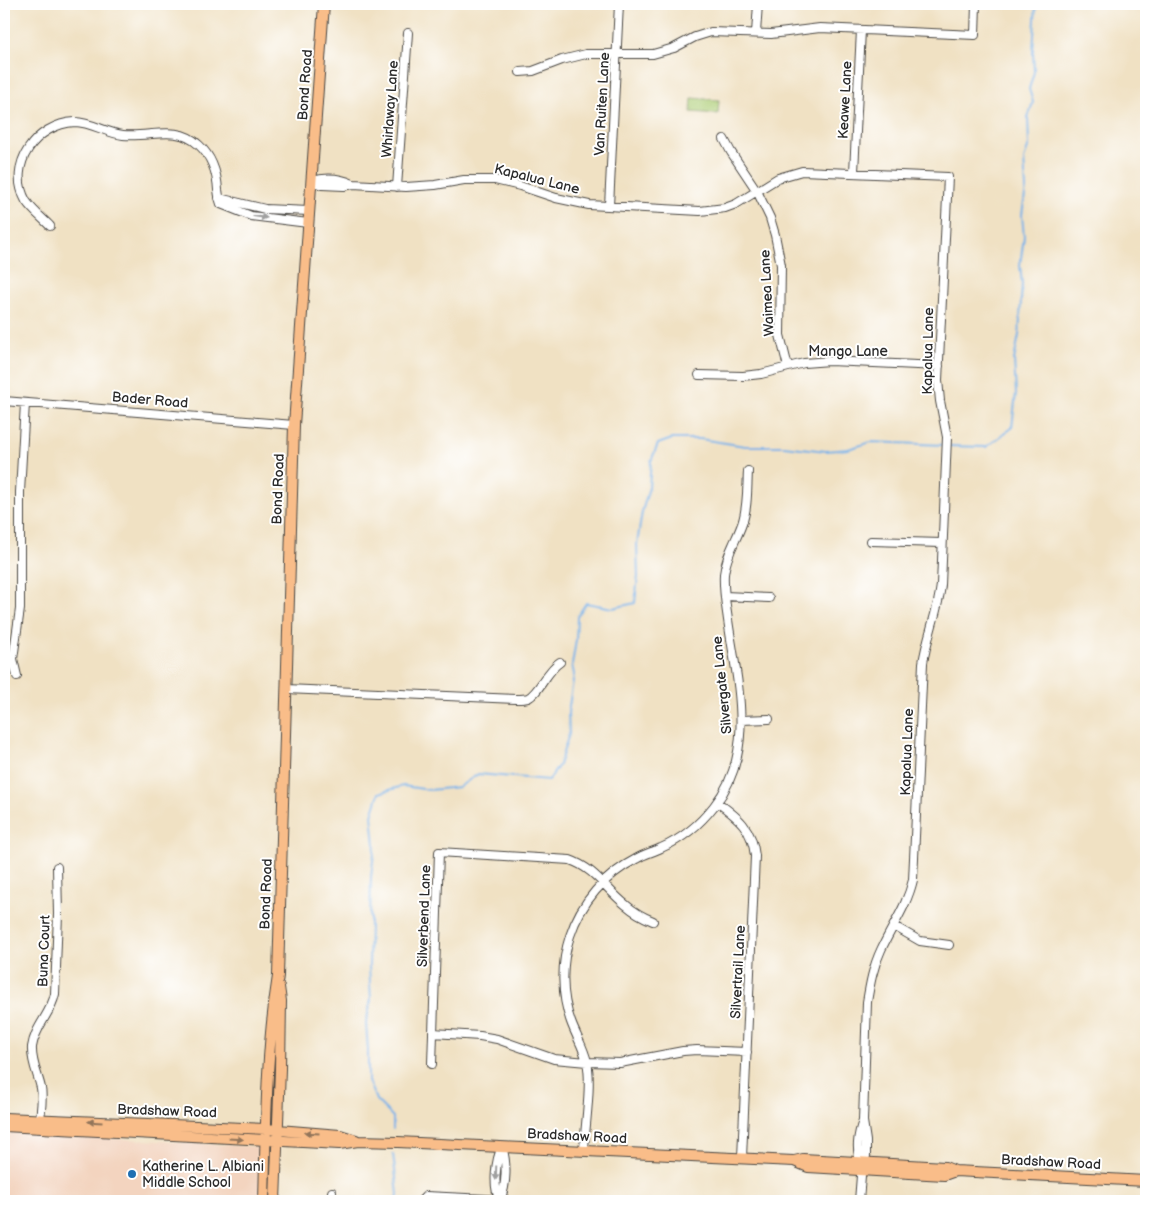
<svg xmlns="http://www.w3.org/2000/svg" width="1150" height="1205" font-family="'Balsamiq Sans',sans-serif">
<rect width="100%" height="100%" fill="#fff"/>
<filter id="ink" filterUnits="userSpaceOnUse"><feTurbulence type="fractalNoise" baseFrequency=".02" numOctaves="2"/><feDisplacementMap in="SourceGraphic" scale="10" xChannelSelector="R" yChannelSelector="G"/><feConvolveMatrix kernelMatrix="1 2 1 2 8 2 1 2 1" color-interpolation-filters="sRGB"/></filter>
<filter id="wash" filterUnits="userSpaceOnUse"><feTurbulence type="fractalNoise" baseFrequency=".0096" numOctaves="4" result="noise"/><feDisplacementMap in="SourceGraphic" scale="20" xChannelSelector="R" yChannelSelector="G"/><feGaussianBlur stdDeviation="1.12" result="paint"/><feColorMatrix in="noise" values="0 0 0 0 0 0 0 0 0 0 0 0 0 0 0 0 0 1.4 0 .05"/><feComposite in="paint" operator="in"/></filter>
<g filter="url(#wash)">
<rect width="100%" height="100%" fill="#f0e1c3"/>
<!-- built -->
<path fill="#f3d4bf" d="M 4,1132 L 263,1147 L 260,1201 L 4,1201 Z"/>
<!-- green -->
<path fill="#accc73" stroke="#6c7c4f" d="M 692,98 L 719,100 L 718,114 L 691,112 Z"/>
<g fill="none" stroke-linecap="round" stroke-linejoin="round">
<!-- stream -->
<path stroke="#78b2e9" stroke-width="2" d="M 949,446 L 986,447 L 1012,428 L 1016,393 L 1014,360 L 1019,335 L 1022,284 L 1020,265 L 1024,237 L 1022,215 L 1026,188 L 1024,159 L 1029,145 L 1028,118 L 1033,102 L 1029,89 L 1034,72 L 1033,52 L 1036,4
M 393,1129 L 393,1117 L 376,1100 L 368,1081 L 368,1050 L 366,1023 L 371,1000 L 369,966 L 371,877 L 375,845 L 372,815 L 379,793 L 403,786 L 430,790 L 459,787 L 478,774 L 549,780 L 559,765 L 569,734 L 568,713 L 574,674 L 572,665 L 576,640 L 577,617 L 586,603 L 613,608 L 635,603 L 638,576 L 637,544 L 642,512 L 649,487 L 651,461 L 658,444 L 672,439 L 700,439 L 745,446 L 784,446 L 826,451 L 848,449 L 871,442 L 944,445
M 393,1154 L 398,1194 L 397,1201"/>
</g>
</g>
<g filter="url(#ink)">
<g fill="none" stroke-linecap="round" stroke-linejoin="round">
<defs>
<path id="minor" d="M 756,33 L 758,4
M 520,72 L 533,71 L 562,60 L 586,54 L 653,54 L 674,48 L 695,37 L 711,32 L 771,34 L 820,28 L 975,35 L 976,4
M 724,139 L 731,152 L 757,191 L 770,218 L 775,235 L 781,265 L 780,335 L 788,367
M 854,172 L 861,30
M 312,181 L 322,185 L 344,186 L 353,184 L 406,187 L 435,185 L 464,180 L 495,180 L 520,186 L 556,198 L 589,205 L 700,211 L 725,208 L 736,204 L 778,178 L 802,171 L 948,177 L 938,380 L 940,401 L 947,437 L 941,585 C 938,612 927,636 923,663 L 913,880 C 907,906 892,926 881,950 C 873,967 870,984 867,1002 L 863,1121 L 866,1141 L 866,1156 L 862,1163 L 859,1201
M 312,181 C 326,177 340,178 353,184
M 397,187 L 408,33
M 219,198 L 265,209 L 309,211
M 609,206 L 619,4
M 50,226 C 42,218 32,210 26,201 C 6,165 36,124 75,122 C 91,122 106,133 123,135 C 150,138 177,124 199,145 C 212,157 217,172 218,190 C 219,195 219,199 221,204 L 251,216 L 308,223
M 699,375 L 743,376 L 761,374 L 804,363 L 830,361 L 939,366
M 4,401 L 294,425
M 871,541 L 942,543
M 725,596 L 769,598
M 17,676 L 13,659 L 20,609 L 20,492 L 25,403
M 286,689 L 516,699 C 520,699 525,699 528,698 C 539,693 547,670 560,662
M 741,720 L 769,719
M 717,802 C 739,818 752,828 755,856 L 742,1158
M 894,926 L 920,941 L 949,945
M 433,1033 L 480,1036 L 497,1039 L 554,1059 L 587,1062 L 620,1063 L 683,1051 L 697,1050 L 747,1052
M 432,1064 L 439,852 L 570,860 C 594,868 607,890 626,905 C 634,912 643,917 653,921
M 40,1119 C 41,1109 43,1099 41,1088 C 38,1074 31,1062 32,1047 C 35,1026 51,1014 55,994 L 58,914 L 57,867
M 584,1150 C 585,1125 592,1084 587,1062 C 584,1048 576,1036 571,1022 C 561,995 561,963 570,936 C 581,902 605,875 636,859 C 644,854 653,852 661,848 C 682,839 700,824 714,806 C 757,752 737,682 728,620 C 726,605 723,590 724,574 C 726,555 736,541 742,524 C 748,507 747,488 748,471
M 862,1163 C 855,1152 858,1134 863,1121
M 500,1200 C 492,1187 496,1159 502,1147
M 500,1200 C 507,1185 507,1162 502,1147
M 330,1201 L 332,1192
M 421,1201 L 426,1196 L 525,1201"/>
<path id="major" d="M 4,1118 L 266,1129 L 340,1135 L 356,1140
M 4,1126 L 339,1144 L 358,1141 L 398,1142 L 794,1161 L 803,1159 L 945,1167 L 955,1171 L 1146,1181
M 794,1161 L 808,1167 L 944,1175 L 955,1171
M 264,1201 C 266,1126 266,1051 278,976 L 294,425 L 324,4
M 275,1201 L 280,1069 L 281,1001 L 279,987"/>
</defs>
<!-- minor casing -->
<use href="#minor" stroke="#494642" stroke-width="10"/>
<!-- major casing -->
<use href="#major" stroke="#494642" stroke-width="12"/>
<!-- minor -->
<use href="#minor" stroke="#fff" stroke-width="8"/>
<!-- major -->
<use href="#major" stroke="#f9bd89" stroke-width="10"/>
</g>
<!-- one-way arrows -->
<defs><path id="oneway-solid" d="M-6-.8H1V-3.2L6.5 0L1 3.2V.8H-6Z" transform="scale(1.25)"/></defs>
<g fill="#a0a0a0">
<use href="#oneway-solid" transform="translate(260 217) rotate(7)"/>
<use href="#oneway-solid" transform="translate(496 1173) rotate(92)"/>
</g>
<g fill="#92745a">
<use href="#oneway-solid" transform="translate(95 1122) rotate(-177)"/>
<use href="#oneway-solid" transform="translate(312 1133) rotate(-176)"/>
<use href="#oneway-solid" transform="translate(236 1139) rotate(3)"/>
</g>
</g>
<!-- markers -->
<circle fill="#1f6fb2" stroke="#fff" stroke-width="2" cx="132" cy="1174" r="5"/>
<g text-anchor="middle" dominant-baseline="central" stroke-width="4" stroke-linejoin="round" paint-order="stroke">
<!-- street labels -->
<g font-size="14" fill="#2b2b2b" stroke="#fff">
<text transform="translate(305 85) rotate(-86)">Bond Road</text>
<text transform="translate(845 100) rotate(-87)">Keawe Lane</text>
<text transform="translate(602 104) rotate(-87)">Van Ruiten Lane</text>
<text transform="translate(390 109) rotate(-86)">Whirlaway Lane</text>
<text transform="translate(537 179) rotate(14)">Kapalua Lane</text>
<text transform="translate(767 293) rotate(-93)">Waimea Lane</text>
<text x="848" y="351">Mango Lane</text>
<text transform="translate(928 351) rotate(-89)">Kapalua Lane</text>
<text transform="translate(150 400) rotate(5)">Bader Road</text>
<text transform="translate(278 489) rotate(-88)">Bond Road</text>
<text transform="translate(722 685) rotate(-96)">Silvergate Lane</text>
<text transform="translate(907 752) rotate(-88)">Kapalua Lane</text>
<text transform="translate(266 894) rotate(-88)">Bond Road</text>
<text transform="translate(424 916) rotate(-88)">Silverbend Lane</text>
<text transform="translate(44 951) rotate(-88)">Buna Court</text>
<text transform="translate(738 972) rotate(-87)">Silvertrail Lane</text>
<text transform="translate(167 1111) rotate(2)">Bradshaw Road</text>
<text transform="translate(577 1136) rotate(3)">Bradshaw Road</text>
<text transform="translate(1051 1162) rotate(3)">Bradshaw Road</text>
</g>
<!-- poi labels -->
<g font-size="14" fill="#2b2b2b" stroke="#fff" text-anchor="start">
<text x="142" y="1166">Katherine L. Albiani<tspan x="142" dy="16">Middle School</tspan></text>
</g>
</g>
<!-- margin -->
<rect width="1150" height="1205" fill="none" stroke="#fff" stroke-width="20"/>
</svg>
